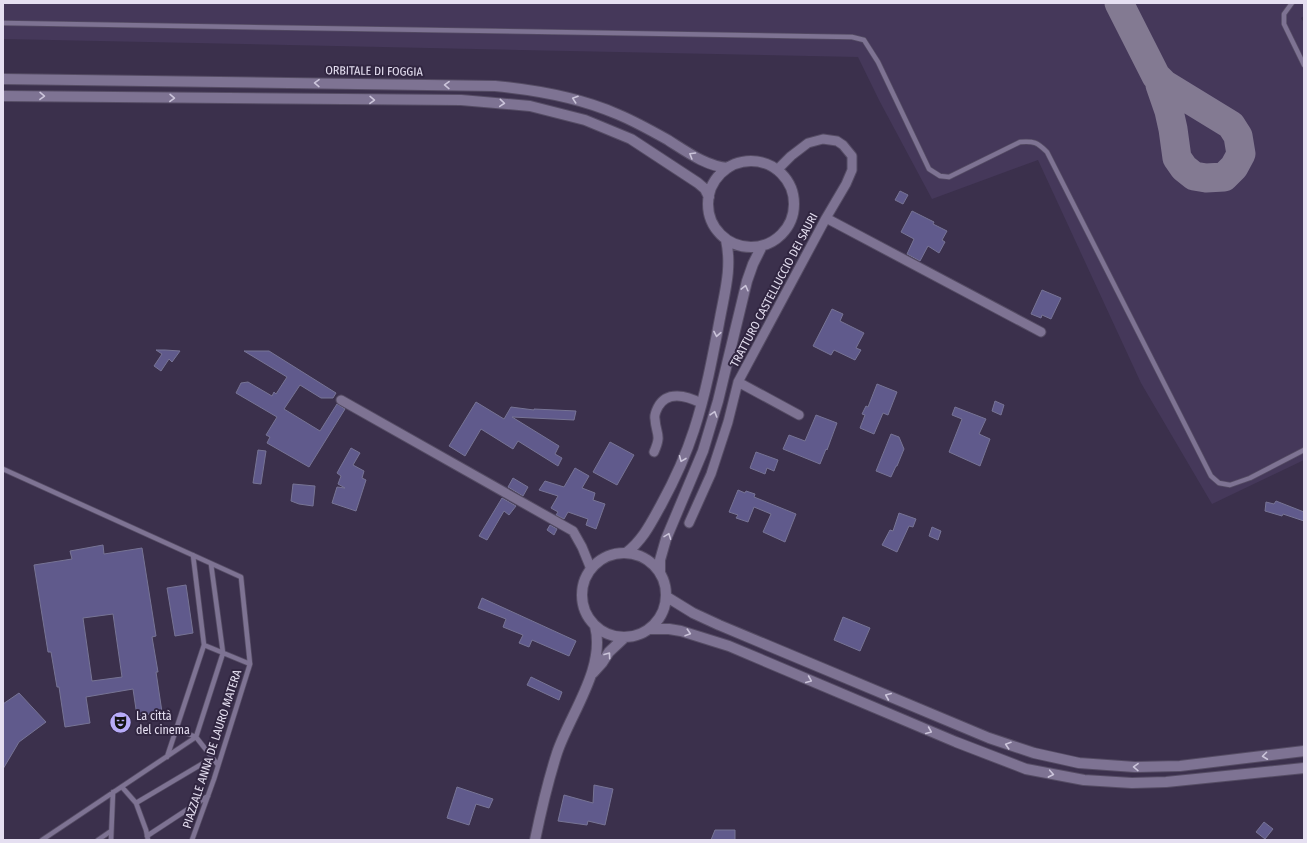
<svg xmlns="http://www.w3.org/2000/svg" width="1307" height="843" font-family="'Fira Sans Condensed',sans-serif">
<rect width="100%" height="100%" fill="#3b304c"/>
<!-- built -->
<path fill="#45385a" d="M 3,3 L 1304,3 L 1304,16 L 1301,18 L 1304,23 L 1304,460 L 1212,504 L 1141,383 L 1038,160 L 932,199 L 879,100 L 858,57 L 3,39 Z"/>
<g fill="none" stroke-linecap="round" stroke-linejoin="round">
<!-- taxiway -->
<path stroke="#837a92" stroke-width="29" d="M 1119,3 L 1156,76 L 1164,84 L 1231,125 L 1238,136 L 1241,154 L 1234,167 L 1224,177 L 1206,178 L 1194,176 L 1184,168 L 1177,158 L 1173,129 L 1169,111 L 1160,85"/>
</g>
<!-- building -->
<path fill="#605a8c" stroke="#777495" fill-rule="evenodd" d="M 900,191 L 908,195 L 903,204 L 895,200 Z
M 912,211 L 934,222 L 933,224 L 947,231 L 942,240 L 945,242 L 939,253 L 928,246 L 920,261 L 907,254 L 914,239 L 901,232 Z
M 1042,290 L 1061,298 L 1051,319 L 1042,315 L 1041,318 L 1031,314 Z
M 832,309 L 843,314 L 840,321 L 864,333 L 856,348 L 861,350 L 855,360 L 834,350 L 831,355 L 813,346 Z
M 156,350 L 165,350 L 180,351 L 172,362 L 169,359 L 161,371 L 154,366 L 162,354 Z
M 244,351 L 269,351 L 336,393 L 333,398 L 321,398 L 300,385 L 284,409 L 320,431 L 337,404 L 345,409 L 309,467 L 267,443 L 270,437 L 266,435 L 277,417 L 236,393 L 241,383 L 248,382 L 272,396 L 274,392 L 276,394 L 287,377 Z
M 877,384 L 897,392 L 888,415 L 883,413 L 874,434 L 860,428 L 865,415 L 862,414 L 866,406 L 868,407 Z
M 995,401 L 1004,405 L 1001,415 L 992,411 Z
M 476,402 L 504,419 L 511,407 L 534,410 L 534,409 L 576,411 L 574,420 L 512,417 L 559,446 L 555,454 L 562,458 L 558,466 L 518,441 L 513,449 L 481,429 L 465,456 L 449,446 Z
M 955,407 L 986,419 L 979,434 L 990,439 L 980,466 L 949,452 L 962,419 L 952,415 Z
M 816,415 L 837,423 L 827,450 L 826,449 L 820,464 L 783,449 L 789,435 L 805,441 Z
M 891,434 L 899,437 L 904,449 L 897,466 L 896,466 L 891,477 L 876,471 Z
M 610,442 L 634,455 L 617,485 L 593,472 Z
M 351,448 L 360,453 L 353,465 L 364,471 L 362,478 L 366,480 L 356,511 L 332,503 L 337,487 L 345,488 L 338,484 L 341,476 L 337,473 Z
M 258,450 L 266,451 L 261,484 L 253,483 Z
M 756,452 L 778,460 L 774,471 L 767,468 L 765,474 L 750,468 Z
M 575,468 L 589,476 L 582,488 L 595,493 L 593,500 L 605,504 L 596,529 L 586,525 L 588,519 L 568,512 L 564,519 L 556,515 L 558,512 L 551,508 L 558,496 L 539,490 L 545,481 L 564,487 Z
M 513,478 L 528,487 L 523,496 L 508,487 Z
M 293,484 L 315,486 L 313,506 L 299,504 L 291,501 Z
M 738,490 L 745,493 L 746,491 L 755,494 L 754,497 L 796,514 L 785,542 L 763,532 L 771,514 L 754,507 L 748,522 L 736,518 L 738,515 L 729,512 Z
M 502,498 L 516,506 L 509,515 L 504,511 L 487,540 L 479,536 Z
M 1276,501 L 1304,512 L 1304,521 L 1283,514 L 1282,516 L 1265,511 L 1266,502 L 1274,504 Z
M 899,513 L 916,519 L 913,527 L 909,526 L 897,552 L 882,545 L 890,530 L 893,531 Z
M 550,525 L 557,529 L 554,535 L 547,530 Z
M 932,527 L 941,531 L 938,540 L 929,536 Z
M 103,545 L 104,554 L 142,548 L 156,636 L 152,637 L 158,672 L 156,672 L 162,712 L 137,716 L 133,689 L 86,697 L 90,723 L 65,727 L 59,687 L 57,687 L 51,652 L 48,652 L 34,565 L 72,559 L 70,551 ZM 113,614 L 122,677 L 92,681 L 83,618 Z
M 186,585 L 193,633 L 175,636 L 167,588 Z
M 482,598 L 576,641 L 569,656 L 532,640 L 529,647 L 519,643 L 523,635 L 503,627 L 506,619 L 478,608 Z
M 843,617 L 870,628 L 860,651 L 834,640 Z
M 531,677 L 562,692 L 559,700 L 527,685 Z
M 19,693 L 46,722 L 19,742 L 3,769 L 3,704 Z
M 594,785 L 613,789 L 605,825 L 588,821 L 587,825 L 558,821 L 564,795 L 593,803 Z
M 457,787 L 493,799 L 489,808 L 476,804 L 469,825 L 447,818 Z
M 1264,822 L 1273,829 L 1265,839 L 1256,832 Z
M 715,830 L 735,830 L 735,840 L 711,840 Z"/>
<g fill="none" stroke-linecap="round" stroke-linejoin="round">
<defs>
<path id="lane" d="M 1292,3 L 1284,14 L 1284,24 L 1304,65
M 3,23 L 852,37 L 864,40 L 878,62 L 929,169 L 940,176 L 949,177 L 1020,142 C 1034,141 1037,142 1047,152 L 1211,476 L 1219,483 L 1230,485 L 1250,478 L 1304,450
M 3,469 L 241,577 L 250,664 L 214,779 L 192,840
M 204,645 L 250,664
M 176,729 L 196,737 L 218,765
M 167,757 L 204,645 L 193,555
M 122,787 L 136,803 L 146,830 L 148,840
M 136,803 L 212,758
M 147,836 L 208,796
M 42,840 L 196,737 L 223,653 L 211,564
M 98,840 L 111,831
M 111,840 L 113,792"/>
<path id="street" d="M 826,218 L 1041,332
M 738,382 L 799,415
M 341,400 L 573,531 L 582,547 L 591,569
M 654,452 C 662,434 656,435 655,419 C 654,415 656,411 658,407 C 667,390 687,396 701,403
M 689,523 L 711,474 L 728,422 L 738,382 L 826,218 L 846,184 L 852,170 L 852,156 L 843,145 L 837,141 L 823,139 L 808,143 L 791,156 L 777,170"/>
<path id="secondary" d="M 3,79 L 495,86 C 537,90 578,97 617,114 C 634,121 652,131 668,140 C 687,152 706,166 728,168
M 3,96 L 461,100 L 530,106 L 585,120 L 631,139 L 698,183 L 705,189 L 709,197
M708 204a43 43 0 1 1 86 0a43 43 0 1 1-86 0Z
M 626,553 C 643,540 651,523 661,505 C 674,481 686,455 694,430 C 706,393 713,355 720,318 C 725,291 732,267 726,240
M582 595a42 42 0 1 1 84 0a42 42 0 1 1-84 0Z
M 660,573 L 660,560 L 666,539 L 703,451 L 718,401 L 747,281 L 753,264 L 762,246
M 667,597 L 693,613 L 719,625 L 989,738 L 1034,753 L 1079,763 L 1135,767 L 1180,766 L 1304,751
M 650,629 L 669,629 L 681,631 L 729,646 L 956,742 L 1026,769 L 1084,780 L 1132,783 L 1166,782 L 1304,768
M 593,673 L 602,663 L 609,652 L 625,637
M 535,840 C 541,811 548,781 557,753 C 570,714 606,668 595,626"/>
</defs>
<!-- lane casing -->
<use href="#lane" stroke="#554c64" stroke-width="6"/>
<!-- street casing -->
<use href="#street" stroke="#554c64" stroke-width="11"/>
<!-- secondary casing -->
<use href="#secondary" stroke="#554c64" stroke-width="12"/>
<!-- lane -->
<use href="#lane" stroke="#7e7393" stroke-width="4.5"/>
<!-- street -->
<use href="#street" stroke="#7e7393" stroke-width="9"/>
<!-- secondary -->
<use href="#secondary" stroke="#7e7393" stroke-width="10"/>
</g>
<!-- one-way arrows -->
<defs><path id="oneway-chevron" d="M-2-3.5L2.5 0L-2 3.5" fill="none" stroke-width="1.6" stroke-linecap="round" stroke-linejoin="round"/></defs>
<g stroke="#cbc4da">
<use href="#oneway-chevron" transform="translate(317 83) rotate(-179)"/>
<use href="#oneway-chevron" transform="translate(447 85) rotate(-179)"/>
<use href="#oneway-chevron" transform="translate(42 96) rotate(1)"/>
<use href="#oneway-chevron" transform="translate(172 98) rotate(1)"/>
<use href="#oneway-chevron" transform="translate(575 99) rotate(-161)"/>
<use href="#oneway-chevron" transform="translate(372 100) rotate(1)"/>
<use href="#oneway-chevron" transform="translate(502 103) rotate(5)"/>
<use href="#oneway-chevron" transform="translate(692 155) rotate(-149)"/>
<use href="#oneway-chevron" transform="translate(745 288) rotate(-76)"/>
<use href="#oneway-chevron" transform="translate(717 334) rotate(100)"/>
<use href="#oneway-chevron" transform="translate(714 414) rotate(-73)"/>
<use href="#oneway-chevron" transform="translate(682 459) rotate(112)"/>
<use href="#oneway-chevron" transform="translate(668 536) rotate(-69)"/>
<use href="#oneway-chevron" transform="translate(688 633) rotate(18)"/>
<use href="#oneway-chevron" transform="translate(608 655) rotate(-54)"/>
<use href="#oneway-chevron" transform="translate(809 680) rotate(23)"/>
<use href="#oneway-chevron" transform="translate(888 696) rotate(-157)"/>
<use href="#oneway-chevron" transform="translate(929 731) rotate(23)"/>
<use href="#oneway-chevron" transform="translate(1008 745) rotate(-162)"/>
<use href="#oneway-chevron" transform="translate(1265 756) rotate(173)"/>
<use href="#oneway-chevron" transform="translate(1136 767) rotate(-179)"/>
<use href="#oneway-chevron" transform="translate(1051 774) rotate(11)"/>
</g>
<!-- icons -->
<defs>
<symbol id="theatre-disc" viewBox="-11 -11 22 22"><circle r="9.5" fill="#b7abf8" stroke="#312641"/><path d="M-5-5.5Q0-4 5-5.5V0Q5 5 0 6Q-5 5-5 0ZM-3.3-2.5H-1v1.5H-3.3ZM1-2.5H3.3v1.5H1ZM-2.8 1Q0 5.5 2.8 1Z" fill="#111"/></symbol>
</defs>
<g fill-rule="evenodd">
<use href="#theatre-disc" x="108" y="710" width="25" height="25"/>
</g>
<g text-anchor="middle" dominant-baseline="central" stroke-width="4" stroke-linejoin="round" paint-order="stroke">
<!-- street labels -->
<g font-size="12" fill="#e5dff1" stroke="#312641">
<text transform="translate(374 71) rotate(1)">ORBITALE DI FOGGIA</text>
<text transform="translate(774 290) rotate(-62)">TRATTURO CASTELLUCCIO DEI SAURI</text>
<text transform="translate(212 749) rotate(-72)">PIAZZALE ANNA DE LAURO MATERA</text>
</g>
<!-- poi labels -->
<g font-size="12" fill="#e5dff1" stroke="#312641" text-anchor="start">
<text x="136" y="716">La città<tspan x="136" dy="14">del cinema</tspan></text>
</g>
</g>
<!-- border -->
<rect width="1307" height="843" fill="none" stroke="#e5dff1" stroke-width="8"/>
</svg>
